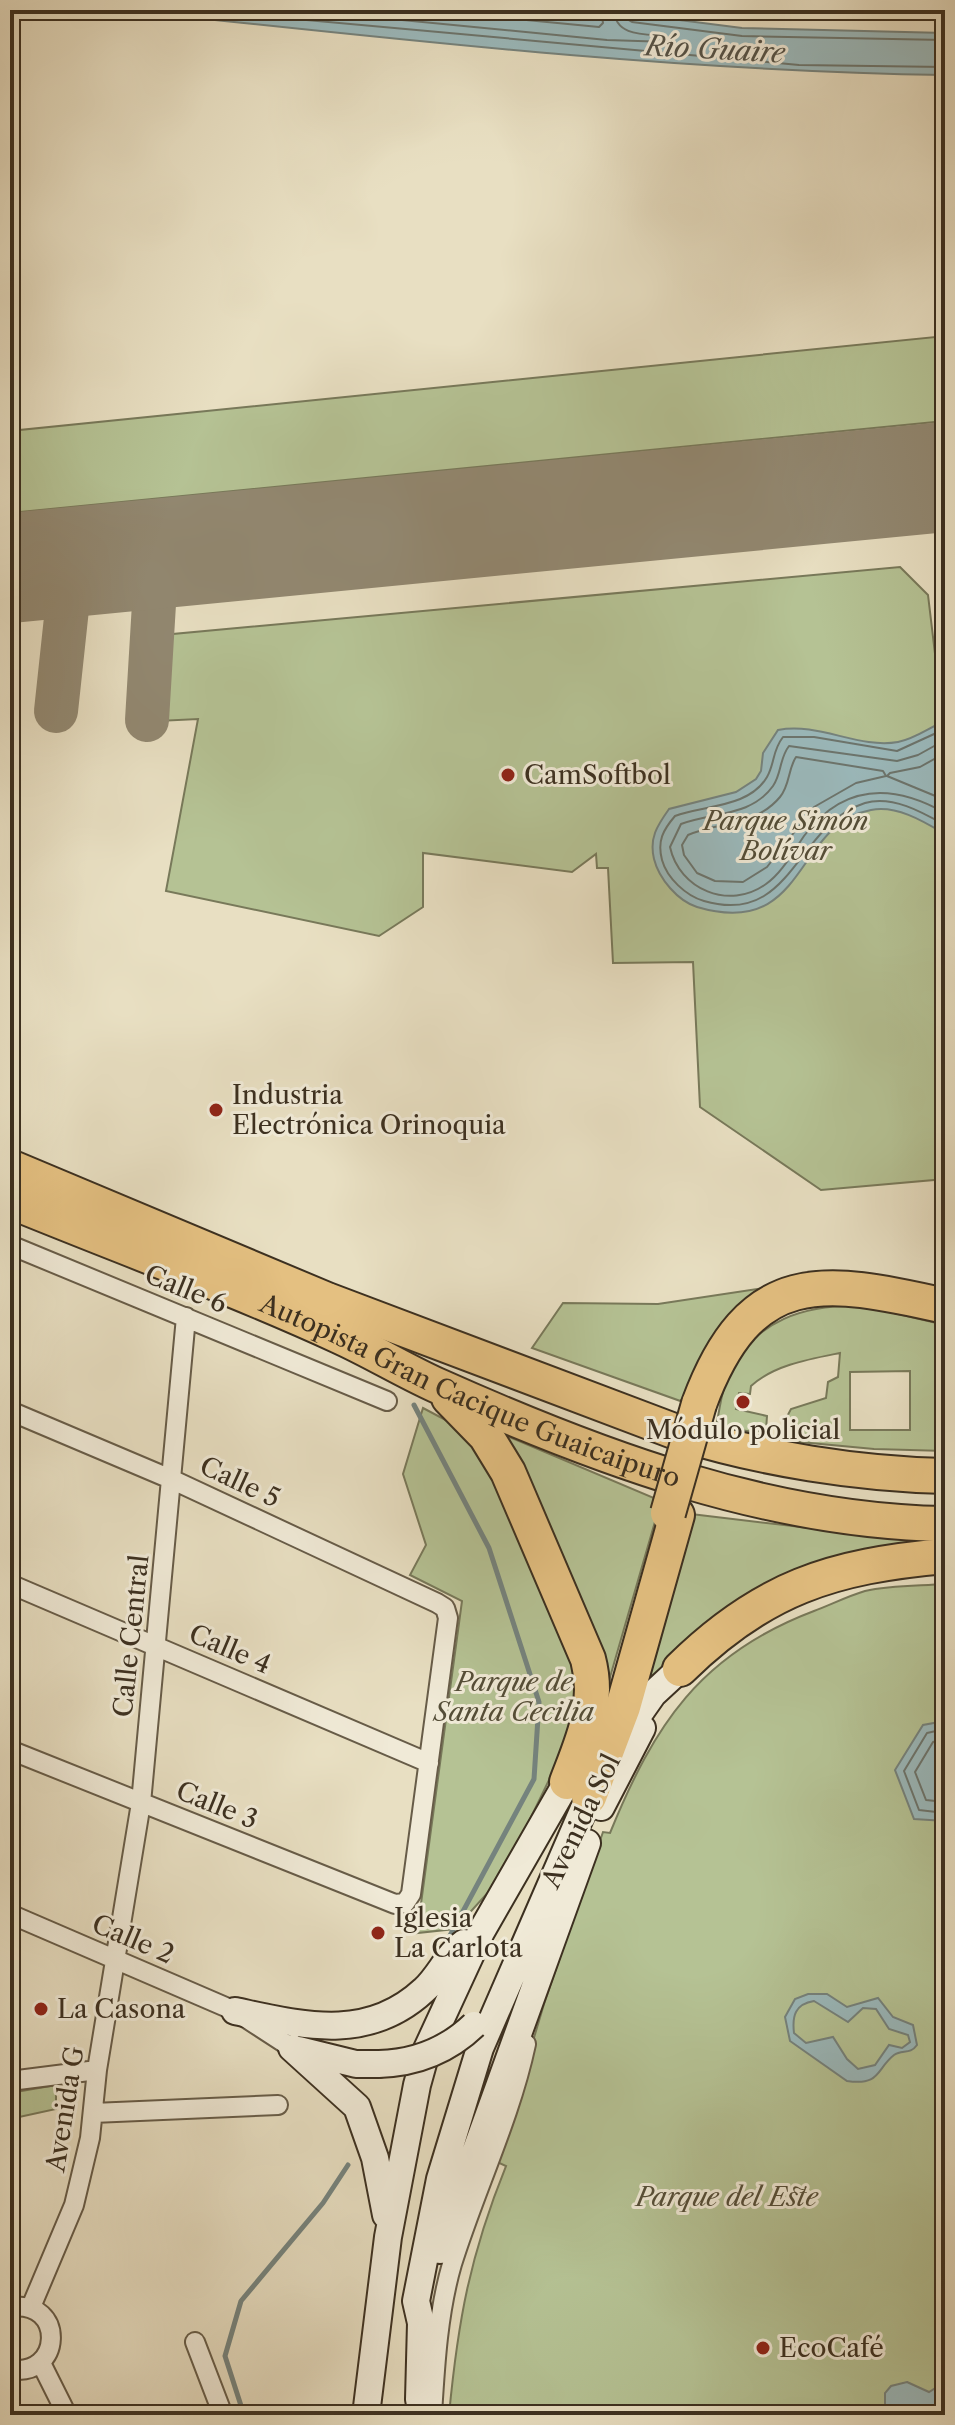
<svg xmlns="http://www.w3.org/2000/svg" width="955" height="2425" font-family="'Libre Caslon Text',serif">
<rect width="100%" height="100%" fill="#e8dfc2"/>
<filter id="stains"><feTurbulence type="fractalNoise" baseFrequency=".0025" numOctaves="4"/><feColorMatrix values="0 0 0 0 .2 0 0 0 0 .09 0 0 0 0 .02 0 0 0 .5 -.17"/></filter>
<radialGradient id="worn" r=".72"><stop offset=".6" stop-color="#630" stop-opacity="0"/><stop offset="1" stop-color="#630" stop-opacity=".3"/></radialGradient>
<!-- green -->
<path fill="#b5c294" stroke="#78795a" stroke-width="2" fill-rule="evenodd" d="M 945,336 L 945,421 L 10,513 L 10,431 Z
M 900,567 L 928,595 L 936,662 L 945,662 L 945,1179 L 821,1190 L 700,1107 L 693,962 L 613,963 L 608,868 L 597,868 L 596,854 L 572,872 L 423,853 L 423,907 L 379,936 L 166,891 L 198,719 L 158,721 L 173,634 Z
M 764,1288 C 731,1319 690,1354 686,1403 L 532,1348 L 563,1303 L 658,1304 Z
M 864,1306 L 945,1325 L 945,1451 L 874,1449 L 789,1441 L 783,1424 L 791,1409 L 826,1398 L 828,1382 L 838,1377 L 840,1353 C 810,1359 774,1365 751,1386 L 750,1394 L 739,1393 L 736,1409 L 767,1416 L 766,1430 L 753,1432 L 716,1426 C 720,1410 721,1391 728,1376 C 754,1319 806,1304 864,1306 ZM 910,1371 L 910,1430 L 850,1430 L 850,1372 Z
M 423,1408 L 459,1427 L 486,1455 L 577,1663 L 580,1692 L 565,1747 L 502,1877 L 455,1929 L 417,1933 L 462,1601 L 410,1575 L 426,1545 L 403,1474 Z
M 493,1430 L 661,1501 L 604,1698 Z
M 691,1514 L 936,1543 L 778,1590 L 629,1717 Z
M 945,1584 L 945,2415 L 449,2415 C 458,2320 470,2255 506,2166 L 497,2162 L 544,2004 L 603,1832 L 610,1833 C 654,1725 700,1654 814,1611 C 830,1605 848,1596 865,1591 C 891,1585 919,1586 945,1584 Z
M 56,2085 L 56,2109 L 10,2119 L 10,2093 Z"/>
<!-- water -->
<path fill="#9bbabd" stroke="#75837e" stroke-width="2" fill-rule="evenodd" d="M 122,10 L 601,10 L 742,28 L 945,33 L 945,75 C 670,71 395,39 122,10 Z
M 945,721 L 945,834 C 923,821 897,805 871,810 C 793,824 808,940 697,907 C 678,901 659,879 654,859 C 649,838 657,826 669,809 L 736,792 L 756,779 L 761,771 L 763,753 L 778,730 C 819,722 858,749 898,742 C 915,739 930,727 945,721 Z
M 945,1721 L 945,1821 L 914,1819 L 895,1770 L 923,1725 Z
M 808,1994 L 827,1994 L 847,2007 L 878,1998 L 893,2017 L 913,2025 L 917,2045 C 910,2055 902,2049 894,2055 C 876,2069 881,2086 847,2081 L 790,2041 L 785,2017 L 795,1999 ZM 814,2001 L 848,2022 L 863,2008 L 876,2009 L 889,2029 L 908,2035 L 910,2042 L 902,2048 L 889,2045 L 875,2065 L 858,2069 L 847,2059 L 833,2037 L 806,2043 L 794,2033 C 792,2016 795,2004 814,2001 Z
M 907,2382 L 929,2392 L 945,2382 L 945,2415 L 885,2415 L 885,2393 L 891,2386 Z"/>
<g fill="none" stroke-linecap="round" stroke-linejoin="round">
<!-- shore -->
<path stroke="#6c756e" stroke-width="2" d="M 197,10 L 799,65 L 945,67
M 299,10 L 607,40 L 669,42 L 666,36 C 646,34 615,37 614,10
M 424,10 L 599,27 L 603,23 L 601,10
M 624,10 L 625,18 L 632,22 L 742,36 L 945,40
M 945,729 L 897,751 L 814,737 L 783,737 C 772,751 775,763 767,777 C 749,808 703,805 675,816 C 663,830 657,841 662,860 C 667,878 686,896 704,901 C 793,927 795,825 865,803 C 892,795 922,812 945,825
M 945,740 L 918,755 L 897,761 L 789,746 C 779,759 782,773 773,786 C 751,817 712,812 681,824 L 670,847 C 679,889 729,911 766,884 C 782,873 793,852 804,836 C 843,784 892,783 945,813
M 945,753 L 920,767 L 890,773 L 887,776 L 945,800
M 796,757 L 883,771 L 886,776 L 856,783 L 814,807 L 767,867 L 743,882 L 715,881 L 697,873 L 684,855 L 682,845 L 688,835 C 719,821 755,827 780,797 C 790,785 788,769 796,757 Z
M 945,1729 L 927,1733 L 904,1771 L 919,1810 L 945,1813
M 945,1739 L 933,1742 L 915,1772 L 926,1800 L 945,1802"/>
<!-- stream -->
<path stroke="#75837e" stroke-width="5" d="M 414,1405 L 489,1548 L 539,1702 L 534,1779 L 446,1943
M 244,2415 L 225,2356 L 241,2301 L 323,2203 L 348,2165"/>
<!-- taxiway -->
<path stroke="#928871" stroke-width="44" d="M 56,711 L 72,562
M 147,720 L 157,554"/>
<!-- runway -->
<path stroke="#928871" stroke-width="110" d="M 10,568 L 945,477"/>
<defs>
<path id="street" d="M 10,1245 L 387,1401
M 10,1411 L 173,1480 L 437,1603 L 445,1608 L 448,1618 L 411,1894 L 405,1903 L 395,1904 L 10,1750
M 10,1584 L 429,1763
M 10,1914 L 235,2011 L 292,2048
M 10,2081 L 97,2070
M 93,2113 L 278,2105
M 10,2307 C 67,2299 62,2379 10,2369
M 31,2307 L 74,2205 L 90,2138 L 97,2070 L 141,1803 L 186,1317
M 195,2342 L 223,2415
M 41,2363 L 67,2415
M 432,2415 C 435,2365 438,2312 452,2264 C 475,2190 510,2119 526,2044"/>
<path id="secondary" d="M 620,1741 L 653,1694 L 680,1669
M 601,1807 L 642,1728
M 235,2011 C 302,2025 367,2043 424,1990 C 439,1977 448,1954 464,1943
M 292,2048 L 357,2107 L 375,2158 L 386,2215
M 299,2050 L 356,2064 L 379,2064
M 440,2250 L 587,1843
M 366,2415 L 388,2237 L 417,2085 L 427,2049 L 481,1932 L 567,1782
M 422,2415 L 419,2399 L 421,2323 L 416,2301 L 440,2179 L 480,2048 L 589,1797 L 602,1785"/>
<g id="highway">
<path d="M 10,1167 L 327,1300 L 679,1433 C 763,1459 857,1474 945,1476"/>
<path id="s1" d="M 10,1201 C 120,1246 232,1287 339,1336 C 372,1351 403,1370 436,1385 C 597,1457 767,1521 945,1524"/>
<path d="M 449,1398 L 486,1436 L 508,1472 L 588,1659 C 600,1704 583,1740 567,1782"/>
<path d="M 699,1404 C 750,1266 822,1278 945,1306"/>
<path d="M 680,1669 C 762,1588 832,1566 945,1556"/>
<path d="M 589,1797 L 623,1707 L 677,1515"/>
</g>
</defs>
<!-- street casing -->
<use href="#street" stroke="#675c48" stroke-width="22"/>
<!-- secondary casing -->
<use href="#secondary" stroke="#3c3020" stroke-width="30"/>
<!-- highway casing -->
<use href="#highway" stroke="#3c3020" stroke-width="38"/>
<!-- street -->
<use href="#street" stroke="#f0ead7" stroke-width="18"/>
<!-- secondary -->
<use href="#secondary" stroke="#f0ead7" stroke-width="26"/>
<!-- highway -->
<use href="#highway" stroke="#e4c081" stroke-width="34"/>
<defs>
<path id="secondary-bridge" d="M 379,2064 C 415,2063 447,2051 474,2025"/>
<path id="highway-bridge" d="M 668,1513 L 699,1404"/>
</defs>
<!-- secondary-bridge casing -->
<use href="#secondary-bridge" stroke="#3c3020" stroke-width="30" stroke-linecap="butt"/>
<!-- highway-bridge casing -->
<use href="#highway-bridge" stroke="#3c3020" stroke-width="38" stroke-linecap="butt"/>
<!-- secondary-bridge -->
<use href="#secondary-bridge" stroke="#f0ead7" stroke-width="26"/>
<!-- highway-bridge -->
<use href="#highway-bridge" stroke="#e4c081" stroke-width="34"/>
</g>
<!-- markers -->
<g fill="#8f2418" stroke="#f0ead7" stroke-width="3">
<circle cx="508" cy="775" r="8"/>
<circle cx="216" cy="1110" r="8"/>
<circle cx="743" cy="1402" r="8"/>
<circle cx="378" cy="1933" r="8"/>
<circle cx="41" cy="2009" r="8"/>
<circle cx="763" cy="2348" r="8"/>
</g>
<g text-anchor="middle" dominant-baseline="central" stroke-width="6" stroke-linejoin="round" paint-order="stroke">
<!-- poi labels -->
<g font-size="26" fill="#3c3020" stroke="#f0ead7" text-anchor="start">
<text x="524" y="775">CamSoftbol</text>
<text x="232" y="1095">Industria<tspan x="232" dy="30">Electrónica Orinoquia</tspan></text>
<text x="743" y="1430" text-anchor="middle">Módulo policial</text>
<text x="394" y="1918">Iglesia<tspan x="394" dy="30">La Carlota</tspan></text>
<text x="57" y="2009">La Casona</text>
<text x="779" y="2348">EcoCafé</text>
</g>
<!-- park labels -->
<g font-size="26" font-style="italic" fill="#544d37" stroke="#f0ead7">
<text x="786" y="821">Parque Simón<tspan x="786" dy="30">Bolívar</tspan></text>
<text x="514" y="1682">Parque de<tspan x="514" dy="30">Santa Cecilia</tspan></text>
<text x="727" y="2197">Parque del Este</text>
</g>
<!-- street labels -->
<g font-size="26" fill="#3c3020" stroke="#f0ead7">
<text transform="translate(186 1289) rotate(22)">Calle 6</text>
<text stroke="none"><textPath href="#s1" startOffset="498">Autopista Gran Cacique Guaicaipuro</textPath></text>
<text transform="translate(240 1482) rotate(25)">Calle 5</text>
<text transform="translate(131 1636) rotate(-84)">Calle Central</text>
<text transform="translate(230 1649) rotate(23)">Calle 4</text>
<text transform="translate(217 1805) rotate(22)">Calle 3</text>
<text transform="translate(581 1821) rotate(-64)">Avenida Sol</text>
<text transform="translate(133 1939) rotate(23)">Calle 2</text>
<text transform="translate(65 2109) rotate(-81)">Avenida G</text>
</g>
<!-- water labels -->
<g font-size="28" font-style="italic" fill="#545247" stroke="#f0ead7">
<text transform="translate(715 49) rotate(3)">Río Guaire</text>
</g>
</g>
<!-- margin -->
<rect width="955" height="2425" fill="none" stroke="#e8dfc2" stroke-width="40"/>
<rect x="12" y="12" width="931" height="2401" fill="none" stroke="#3c3020" stroke-width="4"/>
<rect x="20" y="20" width="915" height="2385" fill="none" stroke="#3c3020" stroke-width="2"/>
<rect width="100%" height="100%" filter="url(#stains)"/>
<rect width="100%" height="100%" fill="url(#worn)"/>
</svg>
